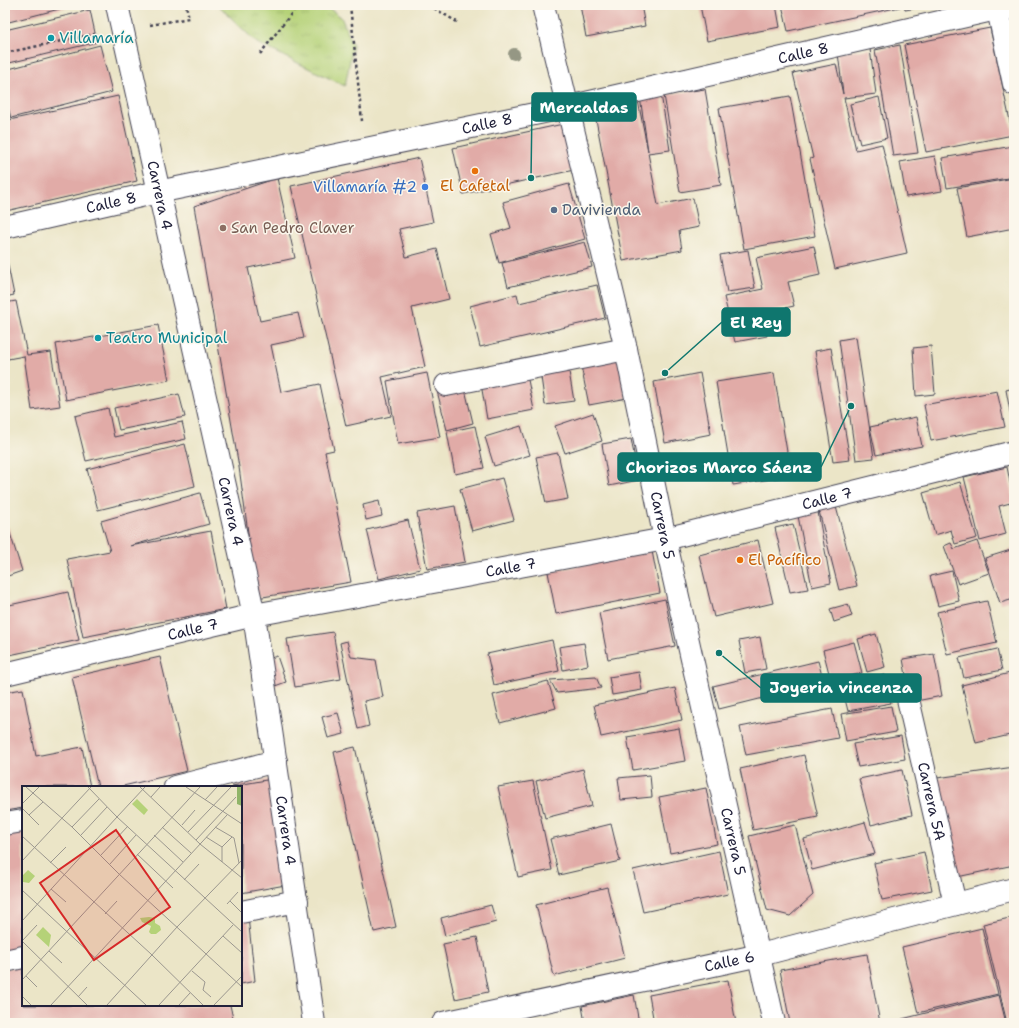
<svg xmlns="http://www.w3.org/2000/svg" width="1019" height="1028" font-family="'Shantell Sans',sans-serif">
<defs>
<pattern id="grass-tufts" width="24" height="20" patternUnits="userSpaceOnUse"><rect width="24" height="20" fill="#b5d278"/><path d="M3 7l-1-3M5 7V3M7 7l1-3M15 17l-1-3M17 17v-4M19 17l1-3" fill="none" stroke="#9bb469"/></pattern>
</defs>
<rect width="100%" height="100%" fill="#fbf7ec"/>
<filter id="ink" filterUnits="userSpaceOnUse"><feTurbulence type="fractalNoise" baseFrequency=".025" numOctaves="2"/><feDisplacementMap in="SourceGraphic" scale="8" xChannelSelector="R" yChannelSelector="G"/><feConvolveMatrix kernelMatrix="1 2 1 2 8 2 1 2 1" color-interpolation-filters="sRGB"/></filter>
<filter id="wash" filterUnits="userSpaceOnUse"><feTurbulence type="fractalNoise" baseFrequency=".012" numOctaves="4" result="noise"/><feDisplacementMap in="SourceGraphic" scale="16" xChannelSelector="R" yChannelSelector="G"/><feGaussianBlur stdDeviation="0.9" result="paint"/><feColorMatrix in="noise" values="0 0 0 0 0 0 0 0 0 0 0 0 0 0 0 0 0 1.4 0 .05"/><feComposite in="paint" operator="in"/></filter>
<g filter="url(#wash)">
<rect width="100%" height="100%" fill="#ebe5c7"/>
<!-- grass -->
<path fill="url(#grass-tufts)" stroke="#6c7a5a" d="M 218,5 L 324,5 L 341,17 L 353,45 L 345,86 L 257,43 Z"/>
<g id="blocks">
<!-- building -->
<path fill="#e1aba7" d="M 5,5 L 71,5 L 71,6 L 5,23 Z
M 580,5 L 641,5 L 645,26 L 586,37 Z
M 700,5 L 776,5 L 780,27 L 707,41 Z
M 782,5 L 900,5 L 900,7 L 788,31 Z
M 904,5 L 930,5 L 930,6 L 905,10 Z
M 90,10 L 97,42 L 5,64 L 5,30 Z
M 990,28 L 1013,135 L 926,152 L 904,45 Z
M 100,45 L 112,92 L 11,118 L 5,96 L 5,70 Z
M 900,45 L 918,153 L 893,156 L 875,50 Z
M 870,49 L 876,94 L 844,98 L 856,150 L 882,144 L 907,253 L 835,269 L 810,159 L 813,158 L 793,73 L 836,64 L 843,94 L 838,53 Z
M 705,89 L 721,185 L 680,192 L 664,95 Z
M 661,94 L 670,150 L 648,153 L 658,205 L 693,198 L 699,227 L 679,231 L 682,250 L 623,261 L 594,109 L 638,101 L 648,151 L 640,97 Z
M 118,96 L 137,181 L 6,211 L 5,121 Z
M 790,96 L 815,236 L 744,249 L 719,108 Z
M 879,97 L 887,138 L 860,144 L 850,104 Z
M 563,124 L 574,170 L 463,194 L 453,148 Z
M 1013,146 L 1014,177 L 947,188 L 942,158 Z
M 935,156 L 942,191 L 906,197 L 900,162 Z
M 419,158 L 433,222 L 399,229 L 406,257 L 437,249 L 449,299 L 412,308 L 425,367 L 382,377 L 391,416 L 346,426 L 291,186 Z
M 277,178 L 295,258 L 248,268 L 260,321 L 298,313 L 304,338 L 271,345 L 281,392 L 320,384 L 334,450 L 325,452 L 351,582 L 257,598 L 239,467 L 194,206 Z
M 1014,178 L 1014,228 L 967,237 L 957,188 Z
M 569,184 L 585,239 L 499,263 L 491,234 L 511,228 L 503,202 Z
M 585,242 L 592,267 L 508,287 L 502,263 Z
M 814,246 L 820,275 L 788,282 L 794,306 L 762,313 L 767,336 L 735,342 L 724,297 L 763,289 L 756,258 Z
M 748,250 L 755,288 L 727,292 L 720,255 Z
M 5,251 L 14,295 L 5,297 Z
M 597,285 L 605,318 L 480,347 L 470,306 L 517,294 L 519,303 Z
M 16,301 L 27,355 L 51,352 L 60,406 L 32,410 L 24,356 L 8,359 L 5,341 L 5,303 Z
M 158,325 L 169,380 L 66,400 L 56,344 Z
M 856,337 L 874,458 L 856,460 L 839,340 Z
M 931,346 L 935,394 L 916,396 L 913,348 Z
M 831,348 L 850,460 L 833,462 L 815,351 Z
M 618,353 L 627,398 L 589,405 L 580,361 Z
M 568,366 L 574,401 L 545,405 L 540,370 Z
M 427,373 L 440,437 L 398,444 L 387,381 Z
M 700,373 L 711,434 L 665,443 L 654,382 Z
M 774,373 L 791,476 L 733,485 L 716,382 Z
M 527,375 L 534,410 L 487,419 L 481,384 Z
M 464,385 L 473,423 L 447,430 L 437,391 Z
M 1014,388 L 1014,427 L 1013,427 L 1006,390 Z
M 997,391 L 1005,427 L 931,441 L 924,405 Z
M 179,394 L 185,417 L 119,430 L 114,408 Z
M 108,408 L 114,437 L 182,422 L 186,439 L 86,461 L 75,416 Z
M 593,413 L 602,441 L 565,453 L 555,426 Z
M 916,417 L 922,446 L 876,455 L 870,427 Z
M 475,426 L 484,468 L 455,474 L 447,432 Z
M 521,426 L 530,455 L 494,466 L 485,437 Z
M 631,439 L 639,480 L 609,486 L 602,444 Z
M 185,444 L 195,486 L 98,510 L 87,469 Z
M 558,453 L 568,499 L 546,503 L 536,457 Z
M 1007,467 L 1014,502 L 999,506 L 1006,534 L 980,541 L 964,477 Z
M 502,478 L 514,520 L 472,531 L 460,489 Z
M 960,482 L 977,538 L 955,544 L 951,530 L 935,535 L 923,493 Z
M 200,493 L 209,524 L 130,546 L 211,531 L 226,609 L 83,637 L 67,559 L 110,551 L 101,521 Z
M 379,501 L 382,516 L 366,520 L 363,505 Z
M 835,503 L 857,586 L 839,590 L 818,507 Z
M 455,506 L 465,562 L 427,569 L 417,513 Z
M 818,512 L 831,583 L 812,587 L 798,516 Z
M 408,520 L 420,569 L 379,579 L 367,530 Z
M 793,524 L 808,589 L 790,592 L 775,528 Z
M 8,527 L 22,571 L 5,577 L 5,528 Z
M 758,540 L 773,603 L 714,617 L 699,555 Z
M 977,541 L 989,573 L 958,584 L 944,546 L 951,543 L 954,549 Z
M 1014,549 L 1014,599 L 1000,603 L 985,558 Z
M 652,551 L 660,593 L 556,614 L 548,572 Z
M 952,571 L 959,601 L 938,606 L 930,576 Z
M 68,592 L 79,640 L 5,656 L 5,606 Z
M 665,599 L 675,646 L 608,659 L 599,613 Z
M 987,601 L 997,643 L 947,654 L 937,612 Z
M 848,604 L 852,616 L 834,622 L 830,609 Z
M 333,632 L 341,679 L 295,687 L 287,639 Z
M 876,634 L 885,667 L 867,672 L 858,639 Z
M 760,637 L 766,669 L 745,673 L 739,641 Z
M 552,640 L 559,671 L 494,685 L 487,654 Z
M 347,641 L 351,657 L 376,660 L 383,697 L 364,701 L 369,726 L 358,729 L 340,643 Z
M 854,642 L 862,673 L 831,681 L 823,650 Z
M 584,643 L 588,665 L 563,670 L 559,647 Z
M 997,649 L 1002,670 L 964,678 L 959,658 Z
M 934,654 L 942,696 L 911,702 L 903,659 Z
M 277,656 L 286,682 L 275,686 L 265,660 Z
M 160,657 L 187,771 L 119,787 L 98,787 L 72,677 Z
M 818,661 L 824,683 L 719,709 L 713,686 Z
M 639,672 L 642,690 L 612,695 L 609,677 Z
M 1014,672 L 1014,734 L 976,743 L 962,685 Z
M 885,675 L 891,703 L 848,711 L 843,691 L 854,689 L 853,681 Z
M 596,677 L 601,688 L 557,693 L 550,680 Z
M 548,681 L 556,708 L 500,723 L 493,695 Z
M 675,688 L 682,720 L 601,737 L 594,705 Z
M 23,689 L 36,756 L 82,747 L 90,787 L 23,787 L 23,808 L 5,811 L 5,692 Z
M 891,706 L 896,732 L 846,741 L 841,714 Z
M 832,709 L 838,738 L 746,755 L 740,727 Z
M 338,713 L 344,734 L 328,738 L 322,717 Z
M 679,728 L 685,761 L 633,770 L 627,737 Z
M 901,736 L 905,759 L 858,767 L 853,744 Z
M 355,747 L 396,927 L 374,932 L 334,752 Z
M 804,755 L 818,817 L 753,830 L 740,769 Z
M 1014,767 L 1014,865 L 957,877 L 937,778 Z
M 583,769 L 592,806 L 545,818 L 536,781 Z
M 902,770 L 912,815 L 871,825 L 859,779 Z
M 650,775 L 652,797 L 621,800 L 618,778 Z
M 272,779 L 291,884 L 241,893 L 241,787 L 232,786 Z
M 533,781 L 552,870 L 518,877 L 498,787 Z
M 706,788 L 717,844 L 670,853 L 659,797 Z
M 865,822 L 875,854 L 812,870 L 804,839 Z
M 611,824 L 620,861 L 559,875 L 550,839 Z
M 795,825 L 813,895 L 790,916 L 767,910 L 749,836 Z
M 23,827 L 23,952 L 5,956 L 5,830 Z
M 719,851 L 728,894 L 643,912 L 633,870 Z
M 924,852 L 932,890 L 882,900 L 874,863 Z
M 607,887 L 625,958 L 554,976 L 536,905 Z
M 491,905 L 496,922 L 445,936 L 441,918 Z
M 248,917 L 255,981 L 241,984 L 241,920 Z
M 1014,917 L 1014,1023 L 1007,1023 L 983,924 Z
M 982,928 L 998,994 L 918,1013 L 902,947 Z
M 477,937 L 488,992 L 455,999 L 443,944 Z
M 867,954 L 880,1023 L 790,1023 L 780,970 Z
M 23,965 L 23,1005 L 230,1005 L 234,1023 L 5,1023 L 5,969 Z
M 728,980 L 736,1023 L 654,1023 L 649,995 Z
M 634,995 L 639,1023 L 585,1023 L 582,1006 Z
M 999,995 L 1006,1023 L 903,1023 L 902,1019 Z"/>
</g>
</g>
<g filter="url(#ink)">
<use href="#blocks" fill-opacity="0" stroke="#403f50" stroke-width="1"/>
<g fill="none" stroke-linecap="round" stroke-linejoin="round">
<defs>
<g id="street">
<path id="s1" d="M 117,5 L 254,615 L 314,1023"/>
<path id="s2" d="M 543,5 L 626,349 L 665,539 L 774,1023"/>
<path d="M 997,5 L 1014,84"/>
<path id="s3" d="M 5,227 L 158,192 L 568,107 L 1014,5"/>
<path d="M 446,385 L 626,349"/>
<path id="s4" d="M 5,674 L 254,615 L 665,539 L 1014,452"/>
<path id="s5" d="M 908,699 L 955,904"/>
<path d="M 175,787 L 276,761"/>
<path d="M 5,824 L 23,821"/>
<path d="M 241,912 L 297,901"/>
<path d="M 5,961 L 23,957"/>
</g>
<g id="secondary">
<path id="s6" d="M 443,1023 L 760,955 L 1014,889"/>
</g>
</defs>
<!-- street casing -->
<use href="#street" stroke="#403f50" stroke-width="24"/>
<!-- secondary casing -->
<use href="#secondary" stroke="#403f50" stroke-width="24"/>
<!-- path -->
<path stroke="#403f50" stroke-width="2.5" stroke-dasharray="3 3" stroke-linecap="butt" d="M 350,5 L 362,121
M 429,5 L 457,22
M 150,25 L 189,18 L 186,5
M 5,53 L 95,34
M 260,54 L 298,5"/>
<!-- street -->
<use href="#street" stroke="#fff" stroke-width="22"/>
<!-- secondary -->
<use href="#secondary" stroke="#fff" stroke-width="22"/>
</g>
<!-- trees -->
<circle fill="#959784" cx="514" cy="54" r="6"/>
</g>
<!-- markers -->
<g fill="#0f9aa8" stroke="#fbf7ec" stroke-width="1.5">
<circle cx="51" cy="38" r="4"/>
<circle cx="98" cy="338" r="4"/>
</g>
<g fill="#e8710a" stroke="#fbf7ec" stroke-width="1.5">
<circle cx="475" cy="171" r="4"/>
<circle cx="740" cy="560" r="4"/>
</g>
<circle fill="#3f7fe0" stroke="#fbf7ec" stroke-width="1.5" cx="425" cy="187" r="4"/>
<circle fill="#5c6f8a" stroke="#fbf7ec" stroke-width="1.5" cx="554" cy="210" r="4"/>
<circle fill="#8d6e63" stroke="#fbf7ec" stroke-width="1.5" cx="223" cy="228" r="4"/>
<g text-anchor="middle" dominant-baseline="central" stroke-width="3" stroke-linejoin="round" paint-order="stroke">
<!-- culture labels -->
<g font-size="15" fill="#0d838f" stroke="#fbf7ec" text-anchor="start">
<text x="59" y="38">Villamaría</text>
<text x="106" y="338">Teatro Municipal</text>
</g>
<!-- street labels -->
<g font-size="15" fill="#22223b" stroke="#fbf7ec">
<text stroke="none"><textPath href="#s3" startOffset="817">Calle 8</textPath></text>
<text stroke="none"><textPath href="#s3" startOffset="493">Calle 8</textPath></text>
<text stroke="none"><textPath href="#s1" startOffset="195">Carrera 4</textPath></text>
<text stroke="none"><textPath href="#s3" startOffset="109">Calle 8</textPath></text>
<text stroke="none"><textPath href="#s4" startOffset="841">Calle 7</textPath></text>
<text stroke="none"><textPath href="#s1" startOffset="519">Carrera 4</textPath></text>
<text stroke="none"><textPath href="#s2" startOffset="534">Carrera 5</textPath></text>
<text stroke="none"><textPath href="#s4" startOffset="517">Calle 7</textPath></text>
<text stroke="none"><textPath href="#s4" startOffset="193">Calle 7</textPath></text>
<text stroke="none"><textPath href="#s5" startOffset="105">Carrera 5A</textPath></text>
<text stroke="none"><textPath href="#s1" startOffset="843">Carrera 4</textPath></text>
<text stroke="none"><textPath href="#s2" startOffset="858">Carrera 5</textPath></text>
<text stroke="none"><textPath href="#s6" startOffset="293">Calle 6</textPath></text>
</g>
<!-- food labels -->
<g font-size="15" fill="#c56008" stroke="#fbf7ec">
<text x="475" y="186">El Cafetal</text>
<text x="748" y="560" text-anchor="start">El Pacífico</text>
</g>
<!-- shop labels -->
<g font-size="15" fill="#366cbe" stroke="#fbf7ec" text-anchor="end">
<text x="417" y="187">Villamaría #2</text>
</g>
<!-- service labels -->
<g font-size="15" fill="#4e5e75" stroke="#fbf7ec" text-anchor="start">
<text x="562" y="210">Davivienda</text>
</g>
<!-- education labels -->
<g font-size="15" fill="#785e54" stroke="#fbf7ec" text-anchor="start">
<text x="231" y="228">San Pedro Claver</text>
</g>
</g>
<!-- overview -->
<g transform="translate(22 786)">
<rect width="220" height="220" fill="#ebe5c7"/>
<path d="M 6,84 L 13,90 L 7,97 L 1,96 L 0,90 ZM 127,131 L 133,132 L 133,137 L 138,140 L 139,144 L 134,148 L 129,148 L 127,146 L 129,140 L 120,136 L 118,132 ZM 21,141 L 29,149 L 27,161 L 14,149 Z" fill="#b5d278"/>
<path d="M 215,1 L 220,1 L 220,20 L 215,18 Z" fill="#90b468"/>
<path d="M 115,13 L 126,24 L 122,29 L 110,18 Z" fill="#b5d278"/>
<path fill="none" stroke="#9b978f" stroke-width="1" d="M 4,1 L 50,41 L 97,88 L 220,201M 66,1 L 95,31 L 123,1M 118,1 L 178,58 L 220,92M 164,1 L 220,38M 129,11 L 138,1M 183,14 L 195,1M 0,18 L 17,1M 0,22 L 17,39M 7,29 L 21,16M 160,39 L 173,24M 50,41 L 77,13M 140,41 L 169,67M 193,41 L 212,52 L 217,77M 166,46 L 209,1M 59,49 L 85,21M 132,49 L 161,76M 0,50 L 129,168 L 181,219M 184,51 L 200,61 L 200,76M 174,54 L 214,11M 200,61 L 210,51M 115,68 L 151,102M 79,69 L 106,40M 0,75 L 69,1M 28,77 L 44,61M 88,78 L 114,49M 162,94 L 177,78M 29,103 L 44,116M 0,104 L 124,219M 208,115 L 220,127M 205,118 L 216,106M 83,128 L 95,115M 0,135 L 95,31 L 220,146M 201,150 L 220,167M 0,155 L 65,219M 0,155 L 15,139M 27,165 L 40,177M 170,185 L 183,196 L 181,204 L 189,211M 4,190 L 15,201M 0,194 L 178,1M 0,210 L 9,219M 56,211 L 65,201M 29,219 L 205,29M 85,219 L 155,141 L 220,74M 137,219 L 211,139M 157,219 L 168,207M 192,219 L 220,190"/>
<path fill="#d62828" fill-opacity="0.15" stroke="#d62828" stroke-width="2" d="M 94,44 L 148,121 L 72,174 L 18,97 Z"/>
<rect width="220" height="220" fill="none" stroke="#22223b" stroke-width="2"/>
</g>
<!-- callouts -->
<path fill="none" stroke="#0f766e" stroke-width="1.5" d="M531 178L532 107M665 373L722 322M851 406L821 467M719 653L761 688"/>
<g fill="#0f766e" stroke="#fbf7ec" stroke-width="1.5">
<circle cx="531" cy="178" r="4"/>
<circle cx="665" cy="373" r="4"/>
<circle cx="851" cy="406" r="4"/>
<circle cx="719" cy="653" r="4"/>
</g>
<g fill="#0f766e" stroke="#0f766e" stroke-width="1.5">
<rect x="532" y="93" width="104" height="28" rx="4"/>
<rect x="722" y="308" width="68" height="28" rx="4"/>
<rect x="618" y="453" width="203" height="28" rx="4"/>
<rect x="761" y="674" width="160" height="28" rx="4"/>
</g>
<g font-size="16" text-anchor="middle" font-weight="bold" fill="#fff">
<text x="584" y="113">Mercaldas</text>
<text x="756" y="328">El Rey</text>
<text x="719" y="473">Chorizos Marco Sáenz</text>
<text x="841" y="693">Joyeria vincenza</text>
</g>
<!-- margin -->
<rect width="1019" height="1028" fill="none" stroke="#fbf7ec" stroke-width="20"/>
</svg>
